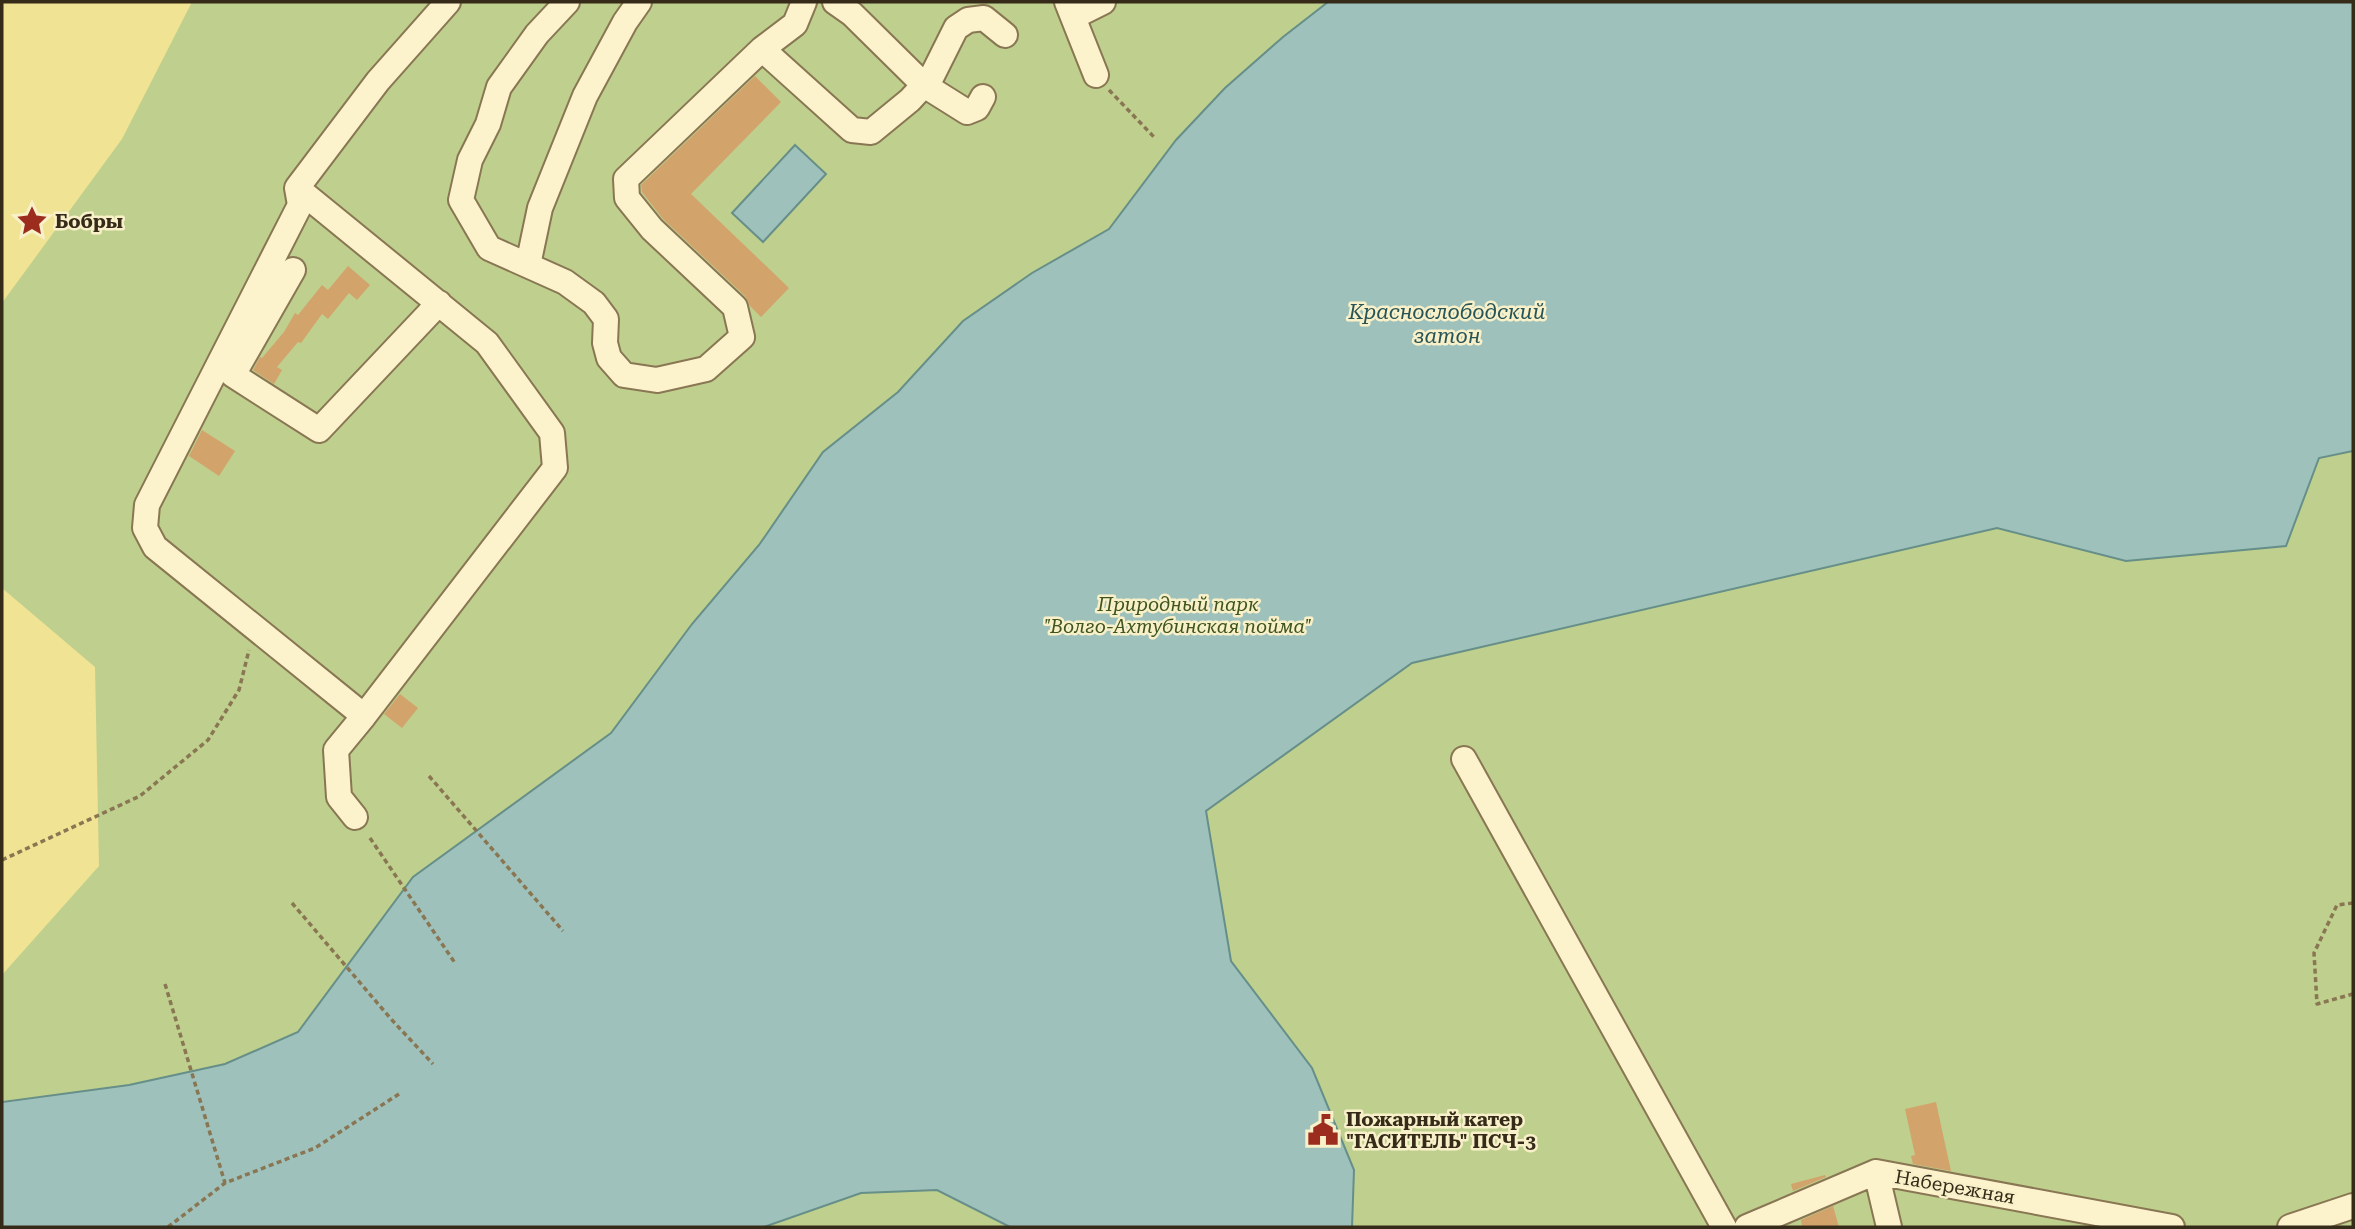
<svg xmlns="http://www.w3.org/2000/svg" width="2355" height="1229" font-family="'Roboto Serif',serif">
<rect width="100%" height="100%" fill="#f1e7b9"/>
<!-- green -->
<path fill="#bfcf8d" d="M 2,2 L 2353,2 L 2353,1227 L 2,1227 Z"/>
<!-- sand -->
<path fill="#f0e393" d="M 2,2 L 192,2 L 122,139 L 2,303 Z
M 2,588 L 95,667 L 99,866 L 2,975 Z"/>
<!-- water -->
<path fill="#9fc1bb" stroke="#668f89" stroke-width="2" d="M 1328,2 L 2353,2 L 2353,451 L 2319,458 L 2286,546 L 2126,561 L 1997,528 L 1412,663 L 1206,811 L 1231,961 L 1312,1068 L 1354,1170 L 1352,1227 L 1010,1227 L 937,1190 L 861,1193 L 764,1227 L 2,1227 L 2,1102 L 129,1085 L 225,1064 L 298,1032 L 413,877 L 611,733 L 692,624 L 759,545 L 823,452 L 898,392 L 963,321 L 1032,273 L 1109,229 L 1176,140 L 1225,88 L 1283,37 Z
M 795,145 L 826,174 L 763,242 L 732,213 Z"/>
<!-- building -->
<path fill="#d3a36c" d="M 755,76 L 781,102 L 691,194 L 789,288 L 761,317 L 750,306 L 745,296 L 663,219 L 642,192 L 641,185 Z
M 348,266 L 370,285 L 357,300 L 349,293 L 328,319 L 322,314 L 301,343 L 298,342 L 277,367 L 282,370 L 274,384 L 253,370 L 260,357 L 262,358 L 284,332 L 295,313 L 298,315 L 322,285 L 328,290 Z
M 202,430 L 235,451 L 219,476 L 189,456 Z
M 400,694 L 418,708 L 402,728 L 384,714 Z
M 1936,1102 L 1944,1139 L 1951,1171 L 1913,1164 L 1911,1156 L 1915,1155 L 1905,1109 Z
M 1825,1175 L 1826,1177 L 1793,1191 L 1791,1184 Z
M 1833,1206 L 1839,1227 L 1802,1227 L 1801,1220 Z"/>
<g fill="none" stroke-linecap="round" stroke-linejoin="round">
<defs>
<path id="minor" d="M 567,2 L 537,34 L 499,87 L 488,124 L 470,160 L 461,200 L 489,248 L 565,282 L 594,303 L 606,319 L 605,343 L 609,358 L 624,375 L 657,380 L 706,369 L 742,337 L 735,307 L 652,229 L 627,198 L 626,179 L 762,49 L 852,130 L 871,132 L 910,100 L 932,76 L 956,28 L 968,20 L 984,18 L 1005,35
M 835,2 L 852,14 L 924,85 L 967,112 L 977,108 L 983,97
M 1067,2 L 1096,75
M 1073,17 L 1103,2
M 762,49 L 795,24 L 804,2
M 297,188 L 487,343 L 552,433 L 555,468 L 364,716
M 528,265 L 540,208 L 585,96 L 625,22 L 639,2
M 293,270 L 233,375 L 319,430 L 439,303
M 1464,759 L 1724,1227
M 355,817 L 339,797 L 336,750 L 364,716 L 155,547 L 145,528 L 147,505 L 300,205 L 297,188 L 378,81 L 448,2
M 1876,1172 L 1889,1227
M 1747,1227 L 1876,1172 L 2172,1227
M 2290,1227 L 2353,1206"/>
</defs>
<!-- minor casing -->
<use href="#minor" stroke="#897653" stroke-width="28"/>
<!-- path -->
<path stroke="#897653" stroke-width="3.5" stroke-dasharray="5 3.5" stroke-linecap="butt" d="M 1109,90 L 1154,137
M 429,776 L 563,931
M 370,838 L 455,963
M 2,860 L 140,796 L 208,740 L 239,690 L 249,650
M 292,903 L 391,1019 L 433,1064
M 2353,903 L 2337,905 L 2314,953 L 2317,1004 L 2353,994
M 165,984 L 225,1183
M 168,1227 L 225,1183 L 315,1148 L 399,1094"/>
<!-- minor -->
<use href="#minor" stroke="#fcf3cd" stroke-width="24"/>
</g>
<!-- icons -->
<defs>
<symbol id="sight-bare" viewBox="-9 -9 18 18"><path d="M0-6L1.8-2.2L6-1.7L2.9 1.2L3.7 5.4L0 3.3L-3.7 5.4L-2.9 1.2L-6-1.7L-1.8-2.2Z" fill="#9c2d1e" stroke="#f8f0c9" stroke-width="2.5" paint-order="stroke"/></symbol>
<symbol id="civic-bare" viewBox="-9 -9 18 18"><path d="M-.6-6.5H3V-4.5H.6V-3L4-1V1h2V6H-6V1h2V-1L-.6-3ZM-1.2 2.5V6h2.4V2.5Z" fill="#9c2d1e" stroke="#f8f0c9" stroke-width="2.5" paint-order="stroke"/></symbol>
</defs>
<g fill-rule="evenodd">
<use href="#sight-bare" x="10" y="199" width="44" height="44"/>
<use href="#civic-bare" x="1301" y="1108" width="44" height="44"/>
</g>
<g text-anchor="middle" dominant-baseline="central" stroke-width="5" stroke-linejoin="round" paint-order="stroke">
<!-- poi labels -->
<g font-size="19" font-weight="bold" fill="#362b19" stroke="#f8f0c9" text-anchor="start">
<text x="55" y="221">Бобры</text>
<text x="1346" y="1119">Пожарный катер<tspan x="1346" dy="22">"ГАСИТЕЛЬ" ПСЧ-3</tspan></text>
</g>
<!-- park labels -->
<g font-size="19" font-style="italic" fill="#40541e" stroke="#f8f0c9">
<text x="1178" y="604">Природный парк<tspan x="1178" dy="22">"Волго-Ахтубинская пойма"</tspan></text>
</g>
<!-- street labels -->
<g font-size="19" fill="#362b19" stroke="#f8f0c9">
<text transform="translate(1955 1187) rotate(10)">Набережная</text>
</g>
<!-- water labels -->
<g font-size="21" font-style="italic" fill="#275457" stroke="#f8f0c9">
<text x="1447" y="312">Краснослободский<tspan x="1447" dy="24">затон</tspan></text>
</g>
</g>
<!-- border -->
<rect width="2355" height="1229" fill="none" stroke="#362b19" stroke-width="7"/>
</svg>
